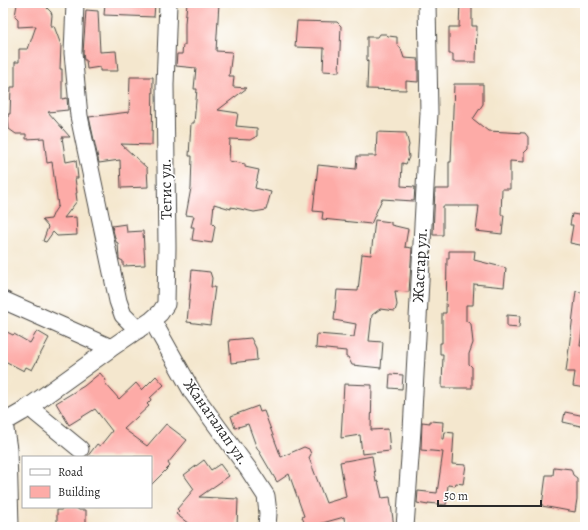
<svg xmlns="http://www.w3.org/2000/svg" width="588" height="530" font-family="Alegreya,serif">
<rect width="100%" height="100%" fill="#fff"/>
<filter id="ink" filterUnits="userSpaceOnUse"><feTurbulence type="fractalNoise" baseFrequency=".025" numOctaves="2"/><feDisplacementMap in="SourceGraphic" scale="8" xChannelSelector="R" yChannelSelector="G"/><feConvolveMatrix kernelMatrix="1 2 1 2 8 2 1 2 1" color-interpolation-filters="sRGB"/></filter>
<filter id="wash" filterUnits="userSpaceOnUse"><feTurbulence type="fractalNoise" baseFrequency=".012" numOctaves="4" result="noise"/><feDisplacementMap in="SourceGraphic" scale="16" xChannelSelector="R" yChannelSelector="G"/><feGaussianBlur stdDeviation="0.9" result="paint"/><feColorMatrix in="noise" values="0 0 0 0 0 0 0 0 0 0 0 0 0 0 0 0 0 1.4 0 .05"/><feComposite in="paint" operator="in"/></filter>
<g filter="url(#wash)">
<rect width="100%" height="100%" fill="#f4e7ce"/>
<g id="blocks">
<!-- building -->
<path fill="#fdaba7" d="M 28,3 L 46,3 L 47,8 L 51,12 L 52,15 L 51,26 L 54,26 L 61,45 L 60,69 L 62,69 L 62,99 L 67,98 L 68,110 L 48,112 L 70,137 L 62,137 L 66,162 L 76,160 L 78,178 L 75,178 L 77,193 L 76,193 L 77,201 L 64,218 L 76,217 L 77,235 L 57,236 L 53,232 L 46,242 L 43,241 L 48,227 L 42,220 L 51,219 L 54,212 L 58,206 L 52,162 L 47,163 L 44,138 L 26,139 L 26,134 L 16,134 L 9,129 L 8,114 L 10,114 L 11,87 L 15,87 L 15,62 L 19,62 L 19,49 L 28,49 L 36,26 L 18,27 L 18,19 L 15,16 L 17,4 Z
M 105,3 L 128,4 L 128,3 L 155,3 L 154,17 L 104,15 Z
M 187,3 L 219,3 L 216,51 L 232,52 L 229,76 L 234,76 L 233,87 L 247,88 L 218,110 L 238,113 L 236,126 L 257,128 L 257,136 L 250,140 L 230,139 L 229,161 L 245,164 L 245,167 L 259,170 L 255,188 L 271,192 L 266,210 L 254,212 L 231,207 L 231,209 L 214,204 L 212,223 L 215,226 L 212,243 L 192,240 L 194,227 L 191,227 L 194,216 L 186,215 L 191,188 L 192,156 L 189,156 L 191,123 L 194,123 L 197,89 L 194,89 L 196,68 L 176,66 L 177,54 L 182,54 L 183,45 L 185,45 L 185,23 Z
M 460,3 L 472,3 L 472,26 L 477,26 L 476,62 L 453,62 L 453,54 L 449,54 L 449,27 L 459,27 Z
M 86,10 L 98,11 L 100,52 L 116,51 L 118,71 L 100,71 L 100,67 L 87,69 L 86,60 L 84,60 L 83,53 Z
M 297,21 L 337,22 L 341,26 L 339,72 L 323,71 L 324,48 L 295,47 Z
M 380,34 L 386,34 L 388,36 L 397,37 L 397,44 L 401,49 L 404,58 L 418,59 L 418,82 L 406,81 L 406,90 L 367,89 L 368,61 L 367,62 L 367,37 L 378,37 Z
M 130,77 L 153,77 L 152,145 L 121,144 L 147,168 L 148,187 L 121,188 L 120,160 L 99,163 L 89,117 L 129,112 Z
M 454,84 L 483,84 L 483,104 L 473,119 L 488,131 L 525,133 L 528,137 L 528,149 L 524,153 L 524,162 L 510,161 L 510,189 L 502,189 L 501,215 L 504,215 L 502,234 L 476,231 L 479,206 L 443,206 L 443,235 L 433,235 L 435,189 L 449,189 L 449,162 L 451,162 Z
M 377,132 L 406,133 L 409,145 L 408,149 L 409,157 L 406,164 L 402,163 L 401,186 L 415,187 L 414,201 L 382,199 L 371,224 L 322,219 L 323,212 L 313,211 L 318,165 L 356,169 L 357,156 L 376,156 Z
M 572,214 L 585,216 L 583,231 L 585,232 L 585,246 L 570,243 L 573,225 L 570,225 Z
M 375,220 L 391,222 L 391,225 L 408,229 L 405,247 L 412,248 L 409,292 L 395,291 L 397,305 L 395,311 L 380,309 L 372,315 L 369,341 L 383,342 L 381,368 L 352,365 L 348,357 L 346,357 L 346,351 L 316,348 L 317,334 L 354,337 L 356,324 L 334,320 L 337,290 L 358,291 L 362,254 L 371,255 Z
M 126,224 L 127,232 L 143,231 L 145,265 L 123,266 L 123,261 L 119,259 L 118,243 L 116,242 L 112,226 Z
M 449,251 L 475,251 L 474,260 L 506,268 L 504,287 L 474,284 L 473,305 L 466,305 L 466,321 L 471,324 L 473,343 L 469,354 L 469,364 L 472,367 L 472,388 L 442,388 L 443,354 L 440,354 L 440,343 L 442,343 L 442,313 L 446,313 L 447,258 L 449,258 Z
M 192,270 L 210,272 L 212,278 L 211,287 L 215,287 L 210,325 L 187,322 Z
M 576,291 L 585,293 L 585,309 L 580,346 L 585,346 L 585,388 L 573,386 L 575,372 L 566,372 Z
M 507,315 L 520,316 L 519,328 L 507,327 Z
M 3,330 L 13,335 L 14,334 L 30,343 L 37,331 L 49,338 L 32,370 L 26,367 L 24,371 L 3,360 Z
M 251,338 L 256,348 L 257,360 L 231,363 L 229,340 Z
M 100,373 L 106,380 L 105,383 L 119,399 L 136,383 L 142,390 L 156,376 L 164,385 L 150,398 L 151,400 L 147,404 L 149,406 L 124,429 L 147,446 L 166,424 L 187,440 L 168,463 L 170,466 L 151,485 L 151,457 L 87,457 L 97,444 L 100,446 L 112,431 L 95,409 L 69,425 L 56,403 L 84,386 Z
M 390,374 L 403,375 L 402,389 L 389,388 Z
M 344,384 L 372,385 L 371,430 L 388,429 L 390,451 L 362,454 L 360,435 L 341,438 Z
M 258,406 L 260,412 L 264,411 L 281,457 L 304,447 L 309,449 L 311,454 L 309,458 L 326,503 L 346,497 L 340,462 L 372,456 L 376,482 L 378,481 L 382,498 L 390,497 L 394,527 L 345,527 L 344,517 L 319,524 L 321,527 L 306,527 L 302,517 L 304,516 L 289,474 L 277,482 L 256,446 L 248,424 L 235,428 L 231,416 Z
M 565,412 L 585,416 L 585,427 L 563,422 Z
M 430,421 L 443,422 L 442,439 L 444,439 L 445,432 L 454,433 L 452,464 L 466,465 L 463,484 L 456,483 L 455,486 L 448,485 L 446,505 L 428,503 L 428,505 L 417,503 L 418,491 L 437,493 L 443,452 L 421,450 L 422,422 L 430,423 Z
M 204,460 L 211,470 L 220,464 L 229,476 L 199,497 L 238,499 L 237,527 L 193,527 L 176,514 L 179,511 L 177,509 L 194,489 L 184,475 Z
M 554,467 L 571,469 L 573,475 L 577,478 L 577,499 L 575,512 L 542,506 L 546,475 L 553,475 Z
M 68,507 L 75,507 L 79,510 L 86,510 L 86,527 L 57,527 L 57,510 L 61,510 Z"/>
</g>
</g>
<g filter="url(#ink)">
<use href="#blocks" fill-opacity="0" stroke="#494743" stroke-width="1"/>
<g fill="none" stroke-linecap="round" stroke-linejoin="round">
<defs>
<path id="minor" d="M 75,3 L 73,53 L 79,116 L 118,301 L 123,315 L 138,330
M 3,300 L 111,348
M 152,320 L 193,393 L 249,470 L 266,496 L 268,513 L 267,527
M 31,406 L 36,413 L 80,449
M 3,423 L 22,412 L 111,348 L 152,320 L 160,313 L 166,304 L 167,247 L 165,85 L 168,3
M 4,423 L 8,449 L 10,527
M 405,527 L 412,430 L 429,113 L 427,3"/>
</defs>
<!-- minor casing -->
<use href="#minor" stroke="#494743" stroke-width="19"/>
<!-- minor -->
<use href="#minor" stroke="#fff" stroke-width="17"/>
</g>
</g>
<g text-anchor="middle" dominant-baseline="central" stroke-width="3" stroke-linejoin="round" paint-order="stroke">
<!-- street labels -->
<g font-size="16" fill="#2b2b2b" stroke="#fff">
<text transform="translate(166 189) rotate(-91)">Тегис ул.</text>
<text transform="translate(420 265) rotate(-87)">Жастар ул.</text>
<text transform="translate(216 422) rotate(55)">Жанаталап ул.</text>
</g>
</g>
<!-- margin -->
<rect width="588" height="530" fill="none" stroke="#fff" stroke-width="16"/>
<!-- legend -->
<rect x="22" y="456" width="130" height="52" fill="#ffffff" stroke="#aaaaaa"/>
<rect x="30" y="469" width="20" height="6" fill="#ffffff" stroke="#aaaaaa"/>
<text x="58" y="476" font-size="12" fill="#2b2b2b">Road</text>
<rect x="30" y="486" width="20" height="12" fill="#fdaba7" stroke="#aaaaaa"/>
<text x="58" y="496" font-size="12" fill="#2b2b2b">Building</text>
<!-- scale -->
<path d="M438 500v6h103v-6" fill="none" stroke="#2b2b2b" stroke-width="2"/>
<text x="444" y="500" font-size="12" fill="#2b2b2b" stroke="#ffffff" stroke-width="3" paint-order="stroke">50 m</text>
</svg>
